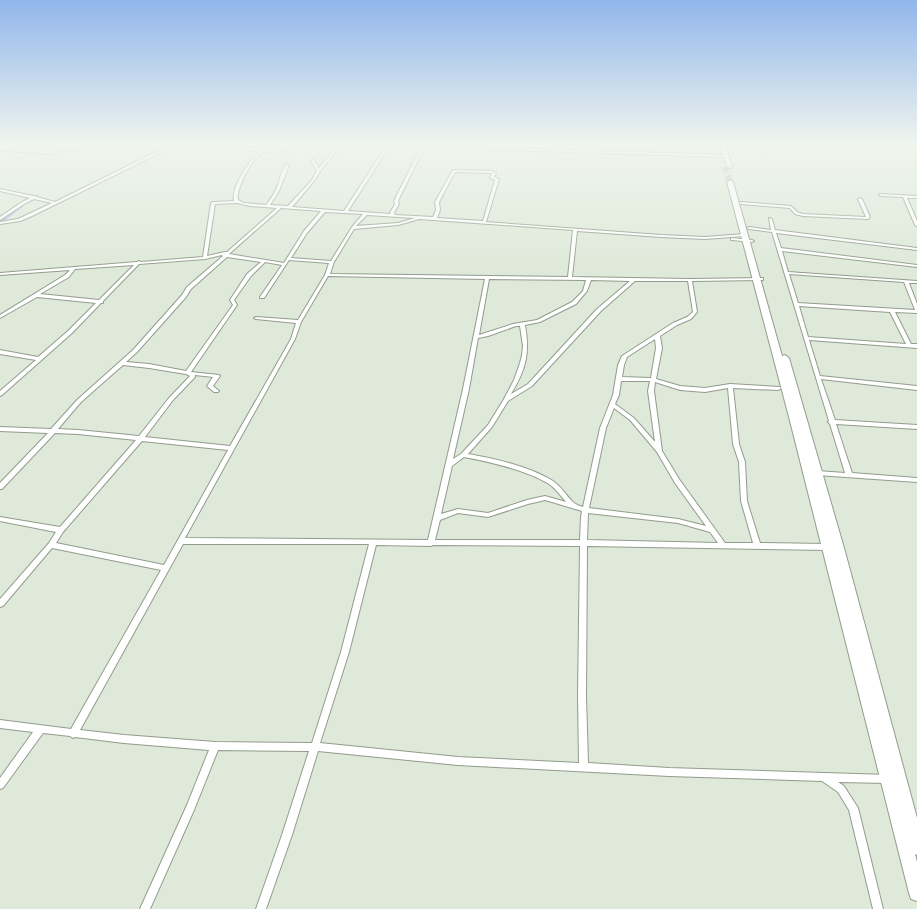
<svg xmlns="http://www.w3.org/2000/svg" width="917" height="909" font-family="'Source Sans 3',sans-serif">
<rect width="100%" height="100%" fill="#dee9d9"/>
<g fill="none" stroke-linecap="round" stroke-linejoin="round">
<!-- stream -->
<path stroke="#878eb4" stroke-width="1" d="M 0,151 L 55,155 L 58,150 L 72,150 L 99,145"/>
<!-- river -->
<path fill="#afb8f0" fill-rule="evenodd" d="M 17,204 L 20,204 L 24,206 L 0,224 L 0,218 Z"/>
<!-- primary-tunnel -->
<path stroke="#bac3b5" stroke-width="6" stroke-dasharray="6 3" stroke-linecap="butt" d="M 725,167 L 730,182"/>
<defs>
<path id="street" d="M 168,145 L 171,145 L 158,154 L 32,216 L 20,221 L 0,224 L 0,222 L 18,219 L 52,203 L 34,199 L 24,204 L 0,220 L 0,217 L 22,202 L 30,198 L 0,191 L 0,189 L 33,196 L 35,196 L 37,197 L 55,202 L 156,152 Z
M 236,145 L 239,145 L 240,146 L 261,150 L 286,151 L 288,152 L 286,153 L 262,152 C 260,154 257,156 255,159 C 248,168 236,190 238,200 L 244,203 L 266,205 C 271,199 275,192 278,185 C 280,178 282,169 287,164 L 289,165 L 279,191 L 270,205 L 288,206 L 312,180 L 317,170 L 311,161 L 312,160 L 314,160 L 319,168 L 337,146 L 286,146 L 285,145 L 350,145 L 387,146 L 389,147 L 348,211 L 391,214 L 390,213 L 395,204 L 394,201 L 420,149 L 429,145 L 432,145 L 432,146 L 423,150 L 398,201 L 399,204 L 394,213 L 395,215 L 433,217 L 436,210 L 435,202 L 453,170 L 492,171 L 496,173 L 494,177 L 499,179 L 486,222 L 661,235 L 705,237 L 745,234 L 746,235 L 744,236 L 705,239 L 661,237 L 577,231 L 572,277 L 690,279 L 763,278 L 763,280 L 761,280 L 692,281 L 697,312 L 691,319 L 677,325 L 660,336 L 662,348 L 656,379 L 680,386 L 705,388 L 730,384 L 780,387 L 781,388 L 780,389 L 778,390 L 733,388 L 739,444 L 745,462 L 747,501 L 760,543 L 828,544 L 830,545 L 831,547 L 830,549 L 828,550 L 587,546 L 586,696 L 588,763 L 669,768 L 888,775 L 891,776 L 892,779 L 891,782 L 888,783 L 838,782 L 844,786 L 858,808 L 883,909 L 873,909 L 849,810 L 838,792 L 822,781 L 669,776 L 458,765 L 318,751 L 292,835 L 266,909 L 256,909 L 282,835 L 309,751 L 218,750 L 194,810 L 150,909 L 140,909 L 187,805 L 209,750 L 124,743 L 75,737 L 73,738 L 70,736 L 43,733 L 3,788 L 0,789 L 0,778 L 33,732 L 0,728 L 0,720 L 71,729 L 161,570 L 52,548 L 3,606 L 0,607 L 0,599 L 49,543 L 56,532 L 0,521 L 0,517 L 60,527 L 136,440 L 78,434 L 55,433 L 2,489 L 0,489 L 0,483 L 48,433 L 0,431 L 0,427 L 51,429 L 77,400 L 133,350 L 182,295 L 187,287 L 223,256 L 222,255 L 205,259 L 139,264 L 103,301 L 103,303 L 101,303 L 72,333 L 2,395 L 0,396 L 0,391 L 36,360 L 0,354 L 0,350 L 38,357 L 68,331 L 96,303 L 37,297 L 0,318 L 0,315 L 65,275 L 70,270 L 0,275 L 0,273 L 137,262 L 139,261 L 141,262 L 203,257 L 211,203 L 213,202 L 234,201 C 231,187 249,161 259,152 L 238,148 ZM 340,146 L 385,148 L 344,211 L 292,207 L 314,181 L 321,170 ZM 455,172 L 492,173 L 490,178 L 495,180 L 483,221 L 437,218 L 440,210 L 439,202 ZM 237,203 L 250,206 L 277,208 L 227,252 L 225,252 L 207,256 L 215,204 ZM 281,208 L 321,211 L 304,231 L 284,263 L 229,254 ZM 325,212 L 363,214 L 352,227 L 331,261 L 291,258 L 307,233 ZM 367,215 L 415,218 L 398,223 L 356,226 ZM 419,219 L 573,230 L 568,277 L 330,274 L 334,262 L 354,229 L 398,225 ZM 227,257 L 261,262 L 247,274 L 230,300 L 233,305 L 186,371 L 149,364 L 126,362 L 137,352 L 186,297 L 191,289 ZM 289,260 L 329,263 L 325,275 L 298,320 L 256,317 L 254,318 L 256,319 L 296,323 L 291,339 L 230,446 L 145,437 L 173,400 L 195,377 L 195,375 L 213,377 L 207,386 L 214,392 L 218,392 L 219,391 L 213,386 L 220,376 L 219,375 L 191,372 L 237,305 L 234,300 L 251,276 L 265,262 L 282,265 L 260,297 L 260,298 L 264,298 ZM 134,265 L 99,300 L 40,294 L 69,277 L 75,269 ZM 328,276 L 485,279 L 463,389 L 428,540 L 185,538 L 295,339 L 301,322 ZM 489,279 L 586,280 L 583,291 L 572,302 L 537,320 L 513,324 L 479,335 ZM 591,280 L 630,281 L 597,309 L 528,384 L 511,394 C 526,369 530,354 525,325 L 540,322 L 576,304 L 587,291 ZM 635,281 L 688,281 L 693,312 L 687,317 L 673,323 L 622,356 L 618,365 L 613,395 L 600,428 L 583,507 C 580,506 577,505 574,503 C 567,497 562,487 553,481 C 531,467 493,458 468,454 L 492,427 L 508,401 L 532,386 L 601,311 ZM 516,326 L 520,326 L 523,346 L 522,355 L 520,363 L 514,380 L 504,399 L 488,425 L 461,454 L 453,459 L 469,389 L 478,338 L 488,336 ZM 655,339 L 656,348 L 651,378 L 622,377 L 624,365 L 627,357 ZM 123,365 L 149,368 L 186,374 L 190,376 L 169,398 L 139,436 L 78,430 L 58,429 L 81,402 ZM 621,381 L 650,381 L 648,391 L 655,442 L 634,418 L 615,404 L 619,395 ZM 655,382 L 680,390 L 705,392 L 728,388 L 733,444 L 739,462 L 741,501 L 753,543 L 725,543 L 679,479 L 662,451 L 654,391 ZM 614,408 L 630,420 L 657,452 L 675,483 L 706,526 L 678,519 L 589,508 L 606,428 ZM 142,441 L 228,450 L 164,565 L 56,543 L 63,532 ZM 464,457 C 490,462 527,470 549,484 C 556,489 561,496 566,502 L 545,496 L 527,500 L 488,513 L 458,509 L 441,514 L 452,466 ZM 545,500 L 582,511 L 581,517 L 580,540 L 435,540 L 440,520 L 458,513 L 488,517 L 528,504 ZM 588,513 L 678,523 L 710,532 L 718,543 L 587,540 ZM 183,544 L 369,544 L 341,652 L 312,743 L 215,742 L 124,735 L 80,730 ZM 376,545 L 431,546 L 433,545 L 580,546 L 578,696 L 579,763 L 458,757 L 320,743 L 349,652 Z
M 474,145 L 477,145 L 478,147 L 726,155 L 728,156 L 726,157 L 476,149 L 474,148 Z
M 742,145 L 745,145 L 747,146 L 745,147 Z
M 894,145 L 897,145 L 900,147 L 897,148 Z
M 880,194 L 917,196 L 917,198 L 907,198 L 917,221 L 917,226 L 915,225 L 903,197 L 881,196 L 879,195 Z
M 859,198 L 862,199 L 870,217 L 868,219 L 803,216 L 795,214 L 790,208 L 741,204 L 739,203 L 741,202 L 791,206 L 797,212 L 803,214 L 866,217 L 858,199 Z
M 769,218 L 772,219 L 775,230 L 917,248 L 917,250 L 776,233 L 781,248 L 917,265 L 917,267 L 782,251 L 788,272 L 917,281 L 917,283 L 909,283 L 917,304 L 917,313 L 895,312 L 911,344 L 917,344 L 917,348 L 809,340 L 820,376 L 917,386 L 917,390 L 821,379 L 835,420 L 917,425 L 917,429 L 836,424 L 852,473 L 917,478 L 917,482 L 817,475 L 814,473 L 817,471 L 845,473 L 830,424 L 828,422 L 829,421 L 772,232 L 749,229 L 747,228 L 749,227 L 771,230 ZM 789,274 L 904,282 L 915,310 L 798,303 ZM 799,306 L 890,312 L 906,344 L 808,337 Z
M 731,238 L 752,240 L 754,241 L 752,242 L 732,240 L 731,240 Z"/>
<path id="primary" d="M 720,145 L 726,145 L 732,168 L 727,167 Z
M 730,180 L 733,182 L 782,356 L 785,355 L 789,358 L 844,548 L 917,818 L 917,855 L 915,854 L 917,862 L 917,901 L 911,899 L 909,893 L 789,417 L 727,182 Z"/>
</defs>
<!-- street casing -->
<use href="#street" stroke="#929c8d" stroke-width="2"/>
<!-- primary casing -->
<use href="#primary" stroke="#929c8d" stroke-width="2"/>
<!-- street -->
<use href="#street" fill="#fff" fill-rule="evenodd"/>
<!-- primary -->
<use href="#primary" fill="#fff" fill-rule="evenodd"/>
</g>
<!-- sky -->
<linearGradient id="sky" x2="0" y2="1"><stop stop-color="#91b6eb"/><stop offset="0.53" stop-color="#f0f5ee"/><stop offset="1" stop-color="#f0f5ee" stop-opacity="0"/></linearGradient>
<rect width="917" height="272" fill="url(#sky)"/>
</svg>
